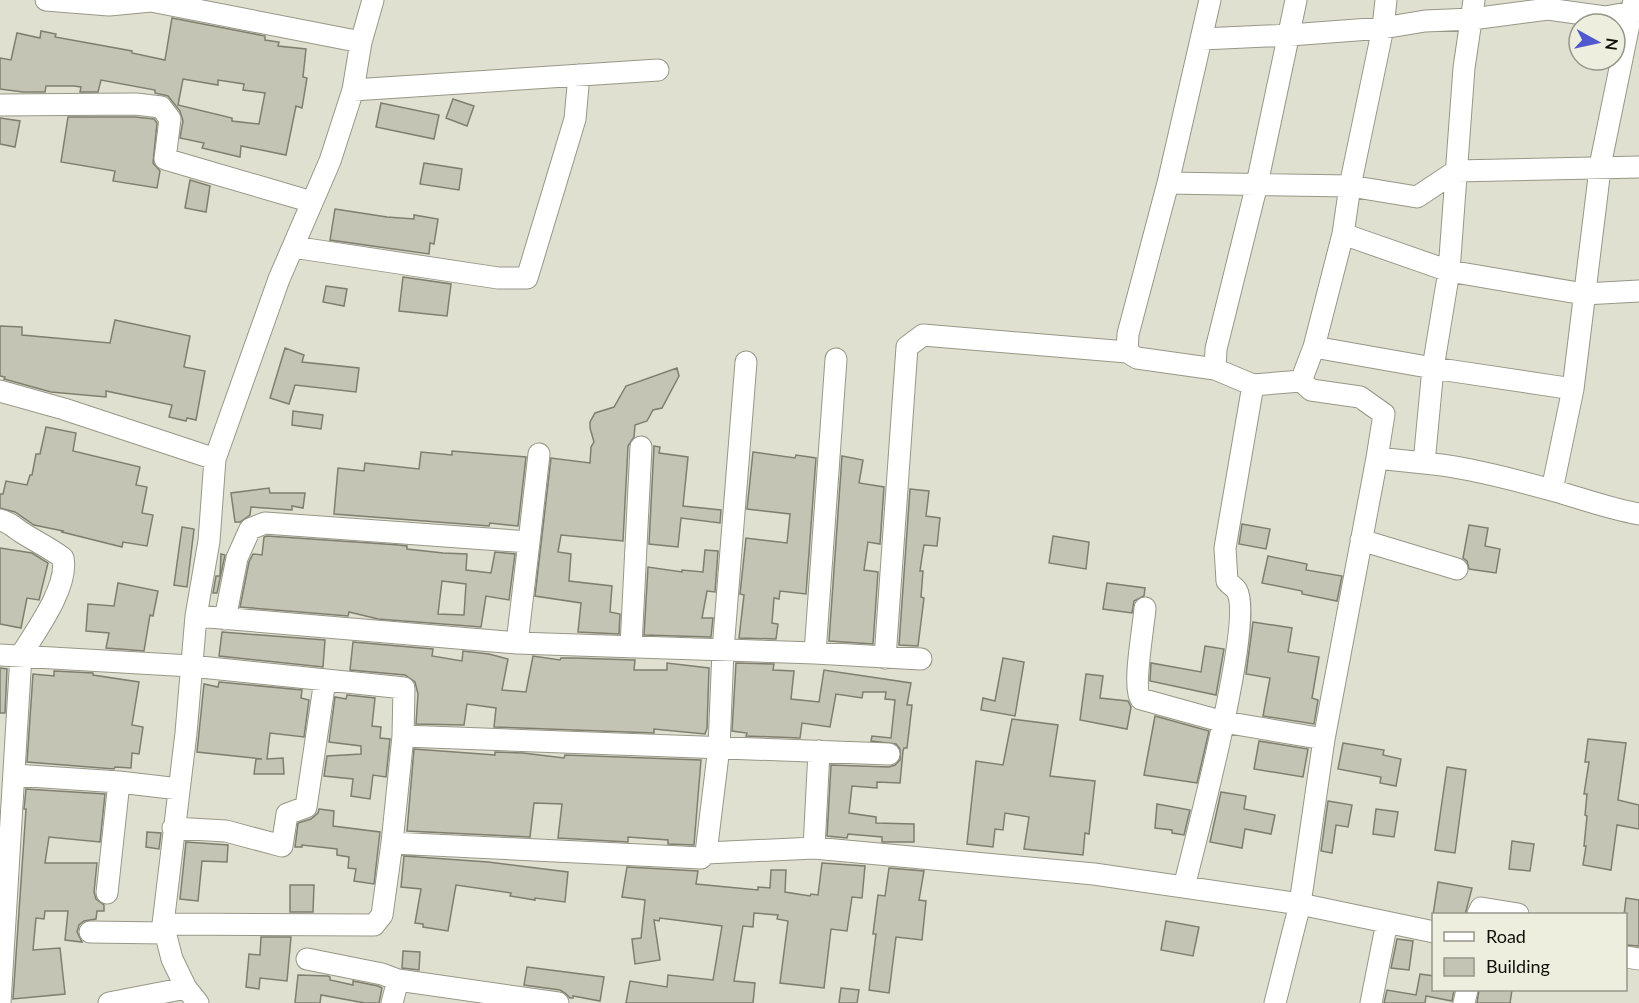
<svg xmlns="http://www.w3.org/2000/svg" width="1639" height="1003" font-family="Lato,sans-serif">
<rect width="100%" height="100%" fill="#e0e0d0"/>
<!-- building -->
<path fill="#c4c4b4" stroke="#7e7f6f" stroke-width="1.5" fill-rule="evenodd" d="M 172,18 L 265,36 L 265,40 L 279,42 L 278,46 L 306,49 L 303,77 L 307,78 L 302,108 L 296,106 L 286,155 L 241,146 L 240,157 L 202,148 L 204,143 L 180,138 L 183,121 L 180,111 L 168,96 L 155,93 L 155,90 L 101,80 L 98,92 L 80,92 L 81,87 L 74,86 L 46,86 L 45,92 L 23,92 L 0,89 L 0,58 L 11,60 L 17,33 L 40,38 L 41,31 L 56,34 L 55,37 L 132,51 L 132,53 L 165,60 ZM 183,79 L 218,85 L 218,80 L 244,84 L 243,90 L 265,93 L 259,124 L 232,121 L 232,118 L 178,105 Z
M 453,99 L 474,106 L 467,126 L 446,118 Z
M 381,103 L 439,115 L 434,139 L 376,127 Z
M 68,117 L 135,117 L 154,119 L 157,123 L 153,163 L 160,171 L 157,188 L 113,181 L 115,171 L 61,162 Z
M 0,118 L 20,121 L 15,147 L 0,144 Z
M 424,163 L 462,169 L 459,190 L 420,184 Z
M 190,180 L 210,186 L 206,212 L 185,208 Z
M 335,209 L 387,217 L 414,219 L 414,215 L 438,219 L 434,244 L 430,243 L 429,254 L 330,240 Z
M 403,277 L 451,284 L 447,316 L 399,311 Z
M 326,286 L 347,289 L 344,306 L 323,302 Z
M 115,320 L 190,336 L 184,367 L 205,371 L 196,420 L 187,418 L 186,421 L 169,417 L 172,405 L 106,391 L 106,397 L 51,392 L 4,379 L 5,377 L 0,376 L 0,326 L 22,327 L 22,335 L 110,343 Z
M 285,348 L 304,355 L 302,362 L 359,368 L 356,392 L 295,385 L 289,404 L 270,398 Z
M 677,368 L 679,376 L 662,408 L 653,410 L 647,421 L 635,425 L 634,437 L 628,446 L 623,541 L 561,535 L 558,552 L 571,554 L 569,581 L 612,586 L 610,612 L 620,614 L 619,634 L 578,632 L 581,603 L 535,596 L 551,458 L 590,463 L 591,447 L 594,442 L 590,428 L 590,422 L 595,413 L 614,407 L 626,386 Z
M 293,411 L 323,415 L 321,429 L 292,425 Z
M 46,427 L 76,433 L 73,451 L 140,467 L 136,485 L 147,487 L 142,513 L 153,515 L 147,546 L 123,542 L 122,547 L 62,532 L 63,531 L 34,525 L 15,512 L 0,508 L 0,494 L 3,494 L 6,481 L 27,485 L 30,475 L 32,475 L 36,454 L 40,454 Z
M 654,446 L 660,447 L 659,453 L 688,457 L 683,506 L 721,510 L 720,523 L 681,518 L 678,547 L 649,544 Z
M 452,451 L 526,457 L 518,526 L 490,523 L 489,526 L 334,514 L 338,468 L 364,471 L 365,463 L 419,469 L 421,452 L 452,455 Z
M 753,452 L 795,458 L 796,455 L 816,458 L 806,594 L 780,591 L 779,599 L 774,598 L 772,623 L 778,624 L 776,639 L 739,638 L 744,595 L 740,594 L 746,538 L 787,543 L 790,514 L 747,509 Z
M 842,456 L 863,460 L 859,483 L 884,487 L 880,544 L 868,542 L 864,570 L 878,572 L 873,644 L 829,641 Z
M 269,488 L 270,493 L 305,493 L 303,508 L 292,506 L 292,510 L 251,507 L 250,515 L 240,522 L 235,522 L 231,493 Z
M 910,489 L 929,491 L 926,516 L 940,518 L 937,546 L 924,545 L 922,557 L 920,571 L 923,571 L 921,597 L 924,598 L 918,646 L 899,645 Z
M 1242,524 L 1270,529 L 1266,549 L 1239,544 Z
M 1469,525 L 1488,528 L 1485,546 L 1500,549 L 1496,573 L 1469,569 L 1467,561 L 1463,558 Z
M 182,527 L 194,529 L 187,587 L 174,585 Z
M 267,536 L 399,545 L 407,546 L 407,549 L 443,553 L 467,554 L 466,570 L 491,573 L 495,552 L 515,554 L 509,600 L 486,596 L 481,627 L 378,619 L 349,612 L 348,616 L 240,607 L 249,562 L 253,554 L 262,555 L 264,537 ZM 442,581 L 466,584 L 464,615 L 438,614 Z
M 1053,536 L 1089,542 L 1086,569 L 1049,563 Z
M 0,548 L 32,553 L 48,563 L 39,600 L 27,598 L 21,628 L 0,624 Z
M 705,550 L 718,551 L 715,592 L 707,591 L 702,618 L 713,618 L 711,637 L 644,635 L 648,567 L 682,572 L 682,570 L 703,572 Z
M 221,554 L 225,555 L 217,593 L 213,593 L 216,576 L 220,576 Z
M 1268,556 L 1307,564 L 1306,570 L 1342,576 L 1337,601 L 1302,594 L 1302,591 L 1262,583 Z
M 118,583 L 158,591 L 153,616 L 150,615 L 144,651 L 106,648 L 109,633 L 86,631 L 88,604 L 114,606 Z
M 1107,583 L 1145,588 L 1144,596 L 1134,601 L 1132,613 L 1103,609 Z
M 1253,622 L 1292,628 L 1288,652 L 1319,657 L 1312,698 L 1318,700 L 1314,724 L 1263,716 L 1270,678 L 1246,674 Z
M 222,632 L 325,640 L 323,667 L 219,656 Z
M 353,642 L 433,649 L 432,656 L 462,661 L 463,651 L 489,654 L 508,659 L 502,690 L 526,692 L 533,656 L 560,660 L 561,658 L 574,658 L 635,660 L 634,670 L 667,670 L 667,663 L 709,668 L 707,728 L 705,734 L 654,729 L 654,733 L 494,727 L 496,708 L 467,704 L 464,725 L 416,724 L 418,694 L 415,682 L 405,675 L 350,670 Z
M 1205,646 L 1224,649 L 1216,695 L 1150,681 L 1151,663 L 1201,672 Z
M 1003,658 L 1024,662 L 1015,716 L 981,710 L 983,698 L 995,701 Z
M 736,663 L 774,664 L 773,670 L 794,671 L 791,699 L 819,702 L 824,670 L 911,683 L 907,705 L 912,705 L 907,748 L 904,748 L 903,751 L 900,783 L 877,782 L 877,788 L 852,786 L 849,813 L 876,817 L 876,823 L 914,824 L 914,842 L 882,842 L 882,837 L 848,834 L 847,838 L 827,836 L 831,765 L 889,767 L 895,765 L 900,760 L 900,749 L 896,744 L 871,741 L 872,736 L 891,738 L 895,700 L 885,699 L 886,692 L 863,692 L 862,698 L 836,694 L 830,727 L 802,723 L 800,738 L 746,736 L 747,733 L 732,731 Z
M 0,668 L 7,669 L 5,713 L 0,713 Z
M 54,671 L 93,673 L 93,675 L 139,682 L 132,725 L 143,727 L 139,754 L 132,753 L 131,768 L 115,767 L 114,769 L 27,762 L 33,674 L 54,676 Z
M 1086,674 L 1103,676 L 1100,698 L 1128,701 L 1131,707 L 1127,729 L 1080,720 Z
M 219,682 L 302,690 L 301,698 L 309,700 L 304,737 L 270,733 L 267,759 L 283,758 L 284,774 L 254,774 L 256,759 L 262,759 L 197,752 L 204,684 L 218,687 Z
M 347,695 L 375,698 L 372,726 L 381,727 L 380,738 L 390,739 L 386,777 L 373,775 L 370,799 L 351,796 L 353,779 L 324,776 L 327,756 L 361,754 L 361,746 L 329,742 L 335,697 L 346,699 Z
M 1155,716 L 1209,731 L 1197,783 L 1144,775 Z
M 1012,719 L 1058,725 L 1050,776 L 1095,781 L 1089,834 L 1085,833 L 1083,855 L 1024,849 L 1029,817 L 1005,813 L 1003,830 L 995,829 L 993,847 L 967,844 L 976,761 L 1003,765 Z
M 1588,739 L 1626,743 L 1618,800 L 1639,805 L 1639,829 L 1617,825 L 1611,870 L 1583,865 L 1586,846 L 1584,846 L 1587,816 L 1585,815 L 1587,794 L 1584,794 L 1589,762 L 1585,762 Z
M 1259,741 L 1308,749 L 1303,777 L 1254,769 Z
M 1343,743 L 1384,750 L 1383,755 L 1401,759 L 1396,786 L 1380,783 L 1381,777 L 1338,769 Z
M 414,749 L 495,755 L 495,752 L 523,753 L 564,758 L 565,755 L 701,760 L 694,845 L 668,844 L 668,840 L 628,837 L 628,842 L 558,838 L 562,804 L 534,803 L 530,837 L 407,831 Z
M 1447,767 L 1466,770 L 1455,853 L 1435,850 Z
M 26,789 L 105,794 L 100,842 L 49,837 L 45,863 L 97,863 L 94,892 L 96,899 L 104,905 L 104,911 L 97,911 L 96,919 L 84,921 L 79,925 L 77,932 L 82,942 L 65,940 L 68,911 L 45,911 L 44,919 L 36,918 L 33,950 L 60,948 L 65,994 L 13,999 L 26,809 L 24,809 Z
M 1221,792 L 1246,796 L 1244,809 L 1275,815 L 1271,834 L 1245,829 L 1242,848 L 1210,842 Z
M 1328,801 L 1352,805 L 1348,827 L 1336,825 L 1332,853 L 1321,851 Z
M 1157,804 L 1190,810 L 1184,835 L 1172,833 L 1172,830 L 1155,828 Z
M 319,809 L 334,811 L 333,826 L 380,832 L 374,884 L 354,881 L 356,869 L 348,868 L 349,857 L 337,855 L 337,849 L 302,845 L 302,847 L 295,847 L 298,823 L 311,819 L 318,813 Z
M 1376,809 L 1398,812 L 1394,837 L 1373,834 Z
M 147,832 L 161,833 L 159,849 L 146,847 Z
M 1512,841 L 1534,844 L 1530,871 L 1509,869 Z
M 186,842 L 228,845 L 227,862 L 202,861 L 198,901 L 180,899 Z
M 404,856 L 488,862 L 568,872 L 565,902 L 535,898 L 535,900 L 510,896 L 511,893 L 456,885 L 448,931 L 423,927 L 423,924 L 415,923 L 421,889 L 401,887 Z
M 822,863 L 865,866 L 862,898 L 852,897 L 847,931 L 831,929 L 824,988 L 780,983 L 788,921 L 777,919 L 778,915 L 754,913 L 753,927 L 743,926 L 734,981 L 755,983 L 753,1003 L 626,1003 L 630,981 L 667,987 L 668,975 L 713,980 L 722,926 L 660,918 L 659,921 L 654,920 L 660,960 L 635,964 L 632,939 L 641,938 L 645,900 L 622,897 L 627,867 L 698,871 L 696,884 L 758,890 L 758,887 L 770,888 L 771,870 L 786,870 L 785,892 L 810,896 L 811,894 L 818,895 Z
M 889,868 L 924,871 L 919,900 L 926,901 L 922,940 L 896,937 L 889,993 L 869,990 L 876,934 L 873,934 L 878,895 L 885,896 Z
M 1438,882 L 1472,888 L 1465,915 L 1433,915 Z
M 290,885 L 314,885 L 313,912 L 290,912 Z
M 1626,898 L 1639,900 L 1639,946 L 1626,945 L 1626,915 L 1624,915 Z
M 1166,921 L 1199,927 L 1193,956 L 1161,950 Z
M 261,937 L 291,937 L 287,981 L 260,978 L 259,989 L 246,987 L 249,954 L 260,955 Z
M 1397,939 L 1413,941 L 1409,970 L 1391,968 Z
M 403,951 L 420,952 L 419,970 L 402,968 Z
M 527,967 L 604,977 L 600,1001 L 573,996 L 573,998 L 570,998 L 565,993 L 560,990 L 524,985 Z
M 1420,974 L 1434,976 L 1434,990 L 1454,990 L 1452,1001 L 1426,996 L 1425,1003 L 1384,1003 L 1387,990 L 1416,995 Z
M 298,975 L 328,976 L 330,977 L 330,980 L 353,985 L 353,981 L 378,986 L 382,988 L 379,1003 L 365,1003 L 321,995 L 320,1003 L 295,1003 Z
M 841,988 L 859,990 L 857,1003 L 839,1003 Z
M 1479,990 L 1512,990 L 1510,1003 L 1477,1003 Z"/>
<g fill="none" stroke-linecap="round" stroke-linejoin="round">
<defs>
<path id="minor" d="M 46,0 L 109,5 L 151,1 L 361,42
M 1202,39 L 1290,35 L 1383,28 L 1425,21 L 1472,19 L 1548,9 L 1605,17 L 1639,11
M 353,90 L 658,70
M 0,105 L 136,104 L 161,107 L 170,119 L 165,159 L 312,202
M 1168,183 L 1350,186 L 1417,197 L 1456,171 L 1639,167
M 1343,234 L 1449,271 L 1584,294 L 1639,291
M 293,247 L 498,278 L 527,278 L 575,119 L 579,75
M 1314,347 L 1433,368 L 1573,389
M 1127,352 L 1128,334 L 1168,183 L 1210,0
M 1215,369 L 1216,349 L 1257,184 L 1296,0
M 1301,381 L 1314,347 L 1343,234 L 1350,186 L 1383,28 L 1386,0
M 0,391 L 64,409 L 215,459
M 1424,463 C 1464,466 1516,480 1555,491 C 1583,499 1610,509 1639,514
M 1552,490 L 1573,389 L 1601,161 L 1634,0
M 0,520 C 9,522 14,527 21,532 C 35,541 50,548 63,558 C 69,586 36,631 21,655 L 0,1003
M 1361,540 L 1457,569
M 529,542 L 539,454
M 1145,608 C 1144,625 1132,688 1141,699 L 1224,722 L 1324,739
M 196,616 L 517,643 L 815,653 L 921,659
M 225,619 L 237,558 L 250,529 L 265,523 L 529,542 L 517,643
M 631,646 L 641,447
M 815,653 L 836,359
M 0,655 L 191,666 L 404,688 L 403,736 L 889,754
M 885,658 L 907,347 L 923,335 L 1127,352 L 1137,358 L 1215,369 L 1253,385 L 1301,381 L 1311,390 L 1360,397 L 1384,414 L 1377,458
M 403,736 L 392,843 L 701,858 L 706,853 L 814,848 L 819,751
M 14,775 L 119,782 L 179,789
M 173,828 L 226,831 L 282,846 L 287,814 L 306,807 L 325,680
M 814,848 L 1094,874 L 1300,904 L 1434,932
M 706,853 L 719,747 L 723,650 L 746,362
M 1184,887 C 1195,842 1254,622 1237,591 C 1235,587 1229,584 1227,581 L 1225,548 L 1253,385
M 107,893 L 119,782
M 1478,914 L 1481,908 L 1518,914
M 163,924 L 374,925 L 382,915 L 392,843
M 90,932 L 165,933
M 1626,957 L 1639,959
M 307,959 L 382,974 L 398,980
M 109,1003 L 186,988
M 198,1003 L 186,988 L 172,959 L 163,924 L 186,733 L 196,616 L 209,541 L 215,459 L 279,279 L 330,161 L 353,90 L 361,42 L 373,0
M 392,1003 L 398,980 L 558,1003
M 1275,1003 L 1300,904 L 1324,739 L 1377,458 L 1424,463 L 1433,368 L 1449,271 L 1464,68 L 1474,0
M 1371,1003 L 1387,922
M 1464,1003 L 1467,990"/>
</defs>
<!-- minor casing -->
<use href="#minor" stroke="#979788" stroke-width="23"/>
<!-- minor -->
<use href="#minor" stroke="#fff" stroke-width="21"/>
</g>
<!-- legend -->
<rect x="1432" y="913" width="195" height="78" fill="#edeedd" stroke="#959589" stroke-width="1.5"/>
<rect x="1444" y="932" width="30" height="9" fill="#ffffff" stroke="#959589" stroke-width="1.5"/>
<text x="1486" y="943" font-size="18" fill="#10100a">Road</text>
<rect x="1444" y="958" width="30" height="18" fill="#c4c4b4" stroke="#959589" stroke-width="1.5"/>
<text x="1486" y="973" font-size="18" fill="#10100a">Building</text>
<!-- north arrow -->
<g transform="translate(1597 42) rotate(98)"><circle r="28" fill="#edeedd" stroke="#959589" stroke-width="1.5"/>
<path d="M0-4.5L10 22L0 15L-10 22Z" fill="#5058cf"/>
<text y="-9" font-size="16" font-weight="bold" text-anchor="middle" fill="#10100a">N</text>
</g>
</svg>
